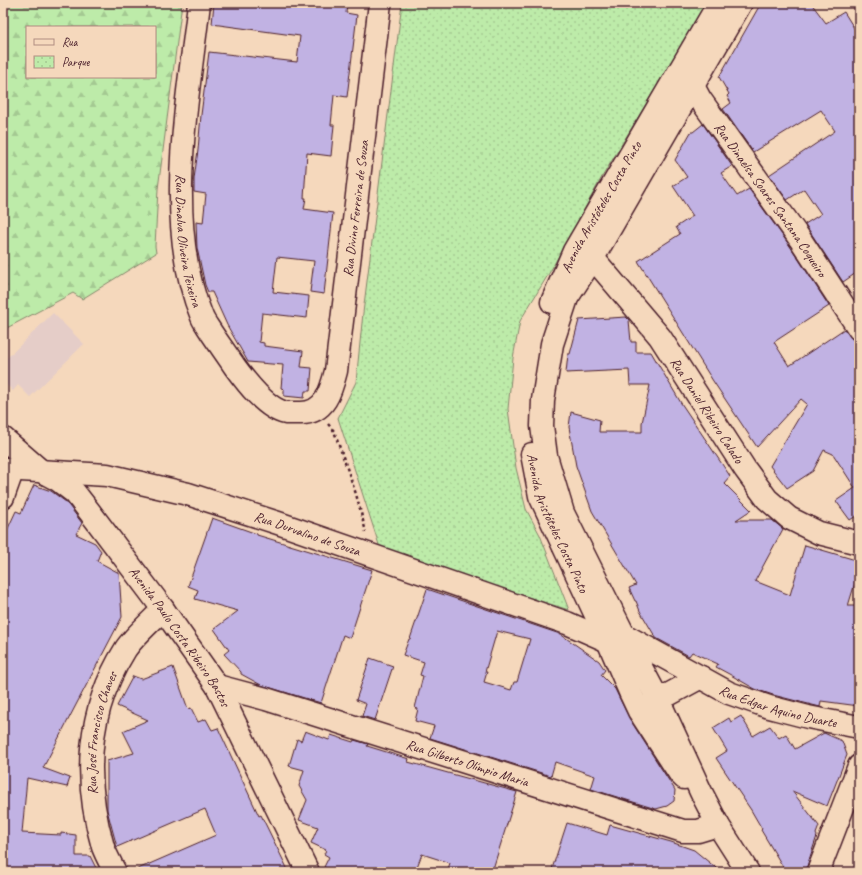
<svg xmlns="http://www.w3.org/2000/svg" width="862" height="875" font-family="Caveat,sans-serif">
<defs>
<pattern id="forest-firs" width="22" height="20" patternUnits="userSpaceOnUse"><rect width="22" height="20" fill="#bdeba9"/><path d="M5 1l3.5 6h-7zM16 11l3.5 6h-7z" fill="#a4c992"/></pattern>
<pattern id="park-dots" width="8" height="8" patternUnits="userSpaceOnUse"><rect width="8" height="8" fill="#bdeba9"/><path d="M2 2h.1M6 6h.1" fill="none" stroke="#a4c992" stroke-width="1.8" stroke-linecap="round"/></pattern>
</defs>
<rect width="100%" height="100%" fill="#f5d8bc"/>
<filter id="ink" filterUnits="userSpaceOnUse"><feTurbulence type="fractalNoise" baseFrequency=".025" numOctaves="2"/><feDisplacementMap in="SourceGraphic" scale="8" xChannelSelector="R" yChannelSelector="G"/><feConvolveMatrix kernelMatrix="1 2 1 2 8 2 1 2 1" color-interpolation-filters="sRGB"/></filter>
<g filter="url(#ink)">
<!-- built -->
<path fill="#e5cdc8" d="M 53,313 L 84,344 L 30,397 L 18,385 L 13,391 L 3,381 L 3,375 L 7,371 L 3,367 L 3,362 Z"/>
<!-- forest -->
<path fill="url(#forest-firs)" stroke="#84856a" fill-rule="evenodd" d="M 3,3 L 182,3 L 158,189 L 155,246 L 156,253 L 82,299 L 73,293 L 3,330 ZM 27,27 L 155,27 L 155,77 L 27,77 Z"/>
<!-- park -->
<path fill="url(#park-dots)" stroke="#84856a" d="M 402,3 L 707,3 L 602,177 L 551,270 L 520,321 L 513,358 L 508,409 L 516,468 L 526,509 L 540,535 L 569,610 L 381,551 L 338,418 L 356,382 L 363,313 Z"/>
<!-- building -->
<path fill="#c1b2e3" stroke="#4a1f2b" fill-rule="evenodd" d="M 214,3 L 248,3 L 273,6 L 274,3 L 347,3 L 346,13 L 357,15 L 347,97 L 334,95 L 331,125 L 334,125 L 331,156 L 307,153 L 304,198 L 306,198 L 304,209 L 333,213 L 324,294 L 310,292 L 314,261 L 277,257 L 273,292 L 309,296 L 307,318 L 262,313 L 259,342 L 264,343 L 264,346 L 303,351 L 301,367 L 312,368 L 310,391 L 305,391 L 304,398 L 284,396 L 284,389 L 281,388 L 283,365 L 248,362 L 227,325 L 212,292 L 208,292 L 205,285 L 197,248 L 196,222 L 203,223 L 206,194 L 194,192 L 194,179 L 198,150 L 201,115 L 209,52 L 297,62 L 300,36 L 212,24 Z
M 761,3 L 811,3 L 826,23 L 844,12 L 859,36 L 859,271 L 843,282 L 805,224 L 821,214 L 804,189 L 787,200 L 769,175 L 835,131 L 821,110 L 753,152 L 723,109 L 731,103 L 727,96 L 729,94 L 719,77 Z
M 703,124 L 732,166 L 721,173 L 737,196 L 749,189 L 790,246 L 829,306 L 774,342 L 789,366 L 844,329 L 853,340 L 859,341 L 859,514 L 850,520 L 836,501 L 855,488 L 833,454 L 824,450 L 813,471 L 787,488 L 770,466 L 807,404 L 801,399 L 757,447 L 713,381 L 638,261 L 680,234 L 676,227 L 693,216 L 673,186 L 687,177 L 675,160 L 691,132 L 693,132 Z
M 626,317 L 629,320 L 631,342 L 636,342 L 636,352 L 651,352 L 681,403 L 730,476 L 724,483 L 751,510 L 736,520 L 772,520 L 783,529 L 755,581 L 790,595 L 805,545 L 859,561 L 859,570 L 848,606 L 859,606 L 859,706 L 821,701 L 820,707 L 773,695 L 755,689 L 729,674 L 716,667 L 718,664 L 692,652 L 689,656 L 656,638 L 640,611 L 636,601 L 635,601 L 629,588 L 636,585 L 592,511 L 576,466 L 569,427 L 571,412 L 600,420 L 599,432 L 642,432 L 642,423 L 650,385 L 630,385 L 629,370 L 566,373 L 568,354 L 570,354 L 579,320 Z
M 34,485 L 51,491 L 66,502 L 82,523 L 76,534 L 95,543 L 101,551 L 97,561 L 119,573 L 122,617 L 43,768 L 70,778 L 67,787 L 27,778 L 22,833 L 61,835 L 61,833 L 76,835 L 76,856 L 90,856 L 98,872 L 3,872 L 5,827 L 3,827 L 3,539 L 16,511 L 21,513 Z
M 212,518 L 257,534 L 257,535 L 372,570 L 350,638 L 343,635 L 321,703 L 261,685 L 241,674 L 241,672 L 224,654 L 229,650 L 214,629 L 238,611 L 195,599 L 198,590 L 188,586 Z
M 427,589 L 560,634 L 599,661 L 605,670 L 601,675 L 615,689 L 629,718 L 675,790 L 674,801 L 667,806 L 656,809 L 591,789 L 595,776 L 555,762 L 551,776 L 430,738 L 434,726 L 415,721 L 418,709 L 415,708 L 423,676 L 420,675 L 424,662 L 403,655 L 409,639 L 410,639 ZM 497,631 L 530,639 L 517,682 L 514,682 L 511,690 L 484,682 L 487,672 L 485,672 Z
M 370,658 L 393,666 L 375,720 L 362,716 L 366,704 L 356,700 Z
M 173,667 L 188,709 L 191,708 L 198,722 L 206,719 L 212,730 L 218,728 L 259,816 L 261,815 L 289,872 L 131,872 L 216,835 L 205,809 L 117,847 L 107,810 L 107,761 L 134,753 L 123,731 L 148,720 L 117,706 L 133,676 L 141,679 Z
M 741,716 L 753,736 L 770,726 L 779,738 L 786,734 L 795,749 L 824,733 L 842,741 L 847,755 L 827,806 L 792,791 L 819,826 L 816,834 L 817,836 L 805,872 L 786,872 L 761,830 L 762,829 L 751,810 L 716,758 L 727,751 L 713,728 L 729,718 L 731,722 Z
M 305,731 L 329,740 L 331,735 L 353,742 L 354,740 L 368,744 L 367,746 L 409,759 L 408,762 L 517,792 L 492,872 L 447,872 L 450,863 L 422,854 L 415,872 L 331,872 L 324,867 L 329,857 L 324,854 L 326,850 L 311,843 L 318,827 L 299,820 L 307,800 L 299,786 L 304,770 L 289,766 L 297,739 L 301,741 Z
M 567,823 L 607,835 L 610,825 L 671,842 L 694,850 L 721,872 L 561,872 L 552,869 Z"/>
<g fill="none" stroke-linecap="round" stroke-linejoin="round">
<defs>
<g id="minor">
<path id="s1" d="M 199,3 C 188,100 163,224 202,317 C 204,322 208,327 211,332 C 219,344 227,355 235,367 C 246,382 266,409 286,413 C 291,413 296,413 301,413 C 325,413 331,391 336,371 L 380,3"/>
<path id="s2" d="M 679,76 L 693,86 L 700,99 L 800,239 L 859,329"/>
<path id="s3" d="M 576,251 L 593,258 L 660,337 L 745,469 L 767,499 L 789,518 L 819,533 L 859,543"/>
<path id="s4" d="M 3,438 L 41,471 L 58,480 L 75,493 L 89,511 L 163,609 L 217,686 L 308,872"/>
<path id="s5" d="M 3,469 L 107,475 L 188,494 L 278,523 L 567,623 L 608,641 L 622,643"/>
<path d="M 3,497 L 13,469"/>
<path id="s6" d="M 624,635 L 729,693 L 769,707 L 808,717 L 859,727"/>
<path id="s7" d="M 217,686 L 266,699 L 683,831 L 698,831 L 718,825"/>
<path d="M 642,709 L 701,677"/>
<path id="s8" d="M 115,872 C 111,864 106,855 103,847 C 83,779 87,711 125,650 C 133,637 152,621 163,609"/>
<path d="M 818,872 L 859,766"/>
</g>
<g id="major">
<path d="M 741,3 L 593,258 L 567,298 L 552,344 L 543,400 L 542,426 L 546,456 L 563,513 L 628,643 L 659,701 L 701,792 L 718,825 L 748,872"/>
<path id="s9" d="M 552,302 L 574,251 L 719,3"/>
<path id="s10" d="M 532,454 L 540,496 L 608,641 L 630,692 L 639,711 L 680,774 L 684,778"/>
</g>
</defs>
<!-- minor casing -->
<use href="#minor" stroke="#4a1f2b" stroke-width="25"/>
<!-- major casing -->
<use href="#major" stroke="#4a1f2b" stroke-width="25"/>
<!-- path -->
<path stroke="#4a1f2b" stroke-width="2.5" stroke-dasharray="3 3" stroke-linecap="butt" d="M 328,424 L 334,431 L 356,494 L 366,532"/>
<!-- minor -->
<use href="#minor" stroke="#f5d8bc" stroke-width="22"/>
<!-- major -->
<use href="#major" stroke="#f5d8bc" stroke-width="22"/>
</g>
</g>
<g text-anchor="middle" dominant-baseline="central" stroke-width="3.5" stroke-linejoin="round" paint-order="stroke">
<!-- street labels -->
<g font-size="14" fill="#4a1f2b" stroke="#f5d8bc">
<text stroke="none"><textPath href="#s2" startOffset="155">Rua Dinaelsa Soares Santana Coqueiro</textPath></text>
<text stroke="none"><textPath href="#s9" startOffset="107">Avenida Aristóteles Costa Pinto</textPath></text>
<text stroke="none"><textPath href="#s1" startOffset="686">Rua Divino Ferreira de Souza</textPath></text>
<text stroke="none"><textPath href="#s1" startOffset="239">Rua Dinalva Oliveira Teixeira</textPath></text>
<text stroke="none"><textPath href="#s3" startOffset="209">Rua Daniel Ribeiro Calado</textPath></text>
<text stroke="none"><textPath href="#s10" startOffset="74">Avenida Aristóteles Costa Pinto</textPath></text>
<text stroke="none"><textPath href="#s5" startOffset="313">Rua Durvalino de Souza</textPath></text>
<text stroke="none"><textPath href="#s4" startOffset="269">Avenida Paulo Costa Ribeiro Bastos</textPath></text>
<text stroke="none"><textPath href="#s6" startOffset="171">Rua Edgar Aquino Duarte</textPath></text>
<text stroke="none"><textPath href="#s8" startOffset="144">Rua José Francisco Chaves</textPath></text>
<text stroke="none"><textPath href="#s7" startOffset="262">Rua Gilberto Olímpio Maria</textPath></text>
</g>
</g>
<!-- margin -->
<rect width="862" height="875" fill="none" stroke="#f5d8bc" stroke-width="16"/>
<rect x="8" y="8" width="846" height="859" fill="none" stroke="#4a1f2b" stroke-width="1.5" filter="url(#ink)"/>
<!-- legend -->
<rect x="26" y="26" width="130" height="52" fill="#f5d8bc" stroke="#b18e82"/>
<rect x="34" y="39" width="20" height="6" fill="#f5d8bc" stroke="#b18e82"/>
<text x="62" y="46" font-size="12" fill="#4a1f2b">Rua</text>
<rect x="34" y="56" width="20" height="12" fill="url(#park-dots)" stroke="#b18e82"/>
<text x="62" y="66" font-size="12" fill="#4a1f2b">Parque</text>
</svg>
